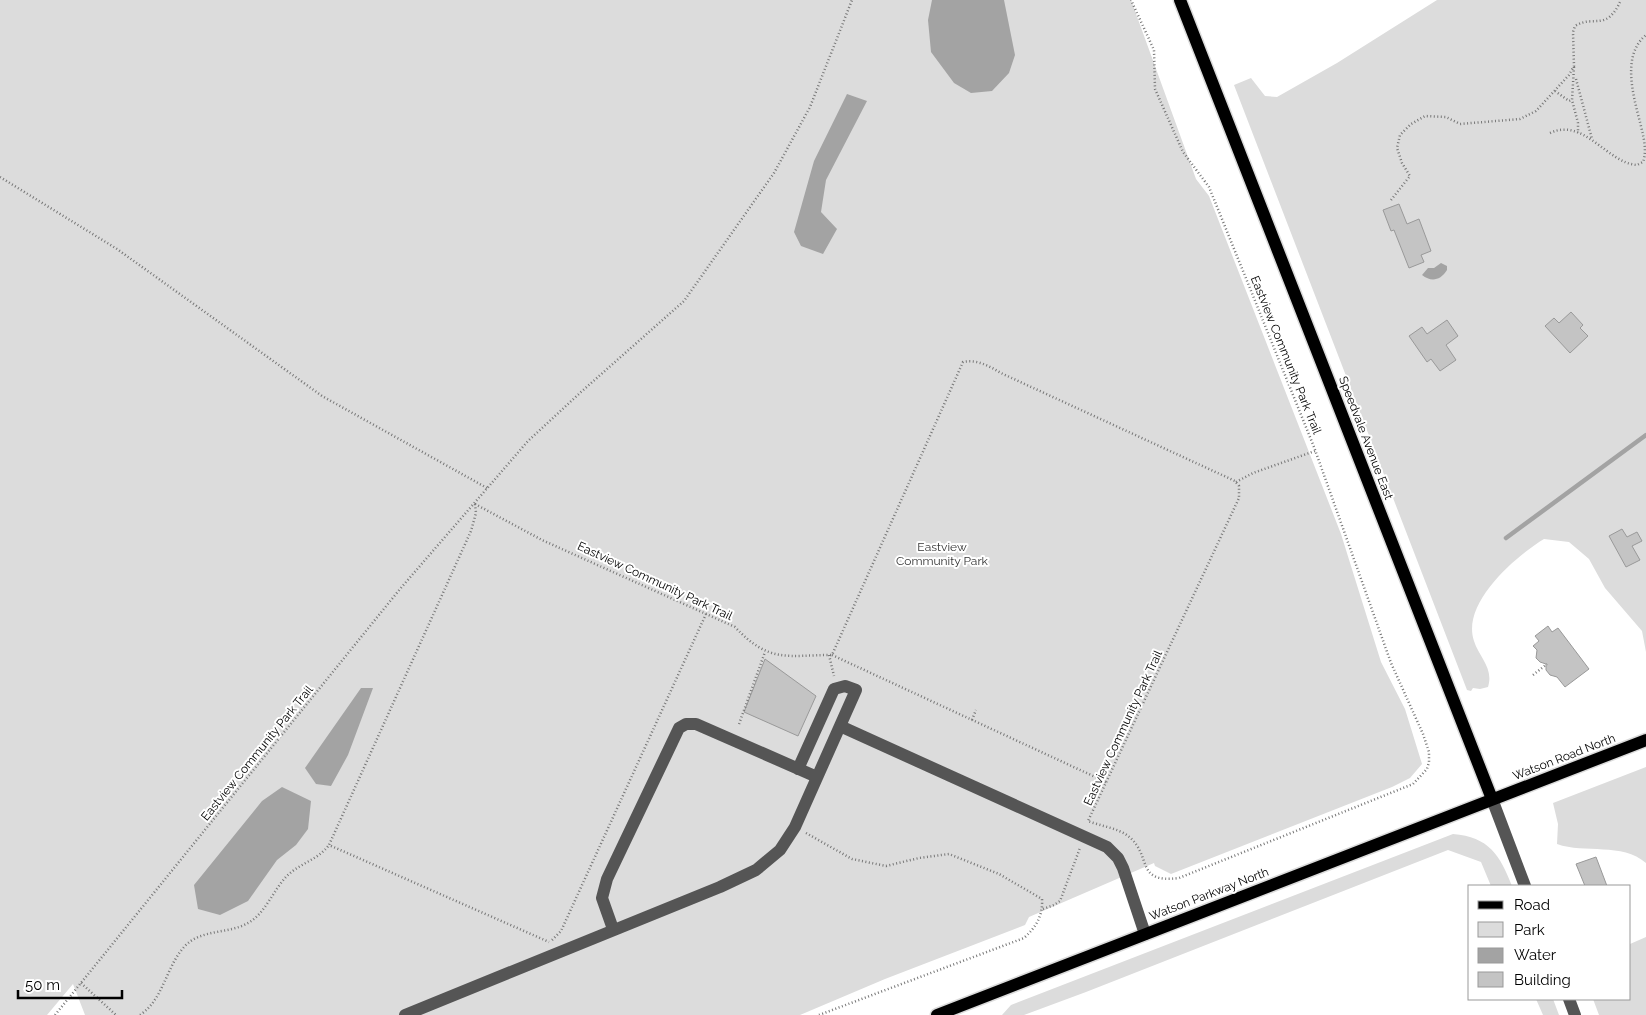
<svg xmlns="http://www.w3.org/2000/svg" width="1646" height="1015" font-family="Raleway,sans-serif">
<rect width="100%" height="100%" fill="#fff"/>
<!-- green -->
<path fill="#dcdcdc" d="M 0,0 L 1131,0 L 1196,179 L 1209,196 L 1341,534 L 1381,662 L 1405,709 L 1422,764 L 1410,778 L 1392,787 L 1171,874 L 1155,866 L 1154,863 L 1029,917 L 1025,925 L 885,979 L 800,1015 L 85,1015 L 73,984 L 47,1015 L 0,1015 Z
M 1437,0 L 1646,0 L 1646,652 L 1642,631 L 1605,588 L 1589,559 L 1569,542 L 1544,539 C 1516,556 1461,603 1474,641 C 1479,657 1494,668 1488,687 L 1480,689 L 1473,688 L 1471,691 L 1467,690 L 1234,85 L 1251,78 L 1265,96 L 1277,97 L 1337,63 Z
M 1646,767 L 1646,863 C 1622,842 1585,854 1557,844 L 1558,824 L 1553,803 Z
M 1453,834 C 1489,837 1500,855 1512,886 L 1491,886 L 1481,862 L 1448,850 L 1086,992 L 1024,1015 L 1002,1015 L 1011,1005 Z
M 1646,937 L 1646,1015 L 1599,1015 L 1593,999 L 1630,999 L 1630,944 Z
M 1536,999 L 1553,999 L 1559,1015 L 1543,1015 Z"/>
<!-- water -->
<path fill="#a3a3a3" d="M 932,0 L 1004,0 L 1015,55 L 1009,73 L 992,91 L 971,93 L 954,83 L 931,52 L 928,20 Z
M 847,94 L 867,101 L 826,180 L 821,212 L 837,229 L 823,254 L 801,246 L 794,232 L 814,161 Z
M 1441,263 L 1447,266 L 1447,270 C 1440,281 1431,282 1422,275 L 1428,268 L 1434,268 Z
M 361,688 L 373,688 L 348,755 L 331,786 L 316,784 L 305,768 Z
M 282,787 L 311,801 L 308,829 L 296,845 L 277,860 L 248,901 L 220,915 L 198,909 L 194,885 L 262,801 Z"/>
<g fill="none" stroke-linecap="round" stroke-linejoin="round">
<!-- stream -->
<path stroke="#a3a3a3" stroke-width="4.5" d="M 1506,538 L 1646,435"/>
</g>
<!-- building -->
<path fill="#c4c4c4" stroke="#999" d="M 1399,204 L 1407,224 L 1419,219 L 1431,251 L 1421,255 L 1424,262 L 1409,268 L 1394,230 L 1391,231 L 1383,210 Z
M 1571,312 L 1583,325 L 1580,328 L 1588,336 L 1570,353 L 1545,326 L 1554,318 L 1559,323 Z
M 1447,320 L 1458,336 L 1446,345 L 1456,360 L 1440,371 L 1431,359 L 1427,362 L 1409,336 L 1422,327 L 1427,334 Z
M 1622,529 L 1627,537 L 1637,532 L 1642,541 L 1632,546 L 1640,560 L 1626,567 L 1609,536 Z
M 1548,626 L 1552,632 L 1558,628 L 1589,669 L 1565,687 L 1557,677 L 1550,675 L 1546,670 L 1546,664 L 1540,662 L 1536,658 L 1537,650 L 1533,646 L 1539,641 L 1535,636 Z
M 765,659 L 816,696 L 798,736 L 744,712 Z
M 1596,857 L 1607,886 L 1585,886 L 1576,864 Z"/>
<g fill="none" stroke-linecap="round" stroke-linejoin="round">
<defs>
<path id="major" d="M 1180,0 L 1492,799
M 937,1015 L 1646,740"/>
</defs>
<!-- major casing -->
<use href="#major" stroke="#dbdbdb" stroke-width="15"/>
<!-- path -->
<path stroke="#777" stroke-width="2.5" stroke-dasharray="1 2.5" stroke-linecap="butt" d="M 1574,67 L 1572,100 L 1578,123 L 1578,133
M 1576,79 L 1592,139
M 1555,91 L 1569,101 L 1572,100
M 1550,133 C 1584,117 1607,163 1637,165 L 1643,162 C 1646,154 1645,144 1643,135 C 1637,106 1618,58 1646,35
M 0,177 L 117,249 L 322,396 L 487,488
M 1391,200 L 1410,176 L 1402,163 L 1397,148 L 1400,135 L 1411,124 L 1425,116 L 1446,117 L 1460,124 L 1520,119 L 1536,111 L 1569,75 L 1574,66 L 1573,32 L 1575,26 C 1594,14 1606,33 1621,0
M 1236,482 L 1253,473 L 1315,451
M 475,504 L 542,540 L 735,627 C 770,664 787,655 832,655 L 963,362 C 979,359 990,367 1003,374 L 1235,481 L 1239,486 L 1239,498 L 1088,821 C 1100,826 1118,828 1128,836 C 1153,855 1134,884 1179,878 L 1413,784 L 1427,769 L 1429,762 L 1429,752 L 1423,734 L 1391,663 L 1314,447 L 1243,271 L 1209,187 L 1183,152 L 1155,89 L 1154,50 L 1131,0
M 475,504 L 476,513 L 471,531 L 329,845 L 549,942
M 829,655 L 834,676
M 832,655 L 1106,782
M 1533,675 L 1547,664
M 972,720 L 976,710
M 739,724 L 765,652
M 806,833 L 852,859 L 886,866 L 919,858 L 949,854 L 999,874 L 1042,899 C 1043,916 1036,927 1024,938 L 819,1015
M 1043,909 L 1054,905 L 1060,901 L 1080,848
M 552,940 L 561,931 L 706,614
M 81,983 L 116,1015
M 55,1015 L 400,589 L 528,441 L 581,392 L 684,301 L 774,173 L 810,107 L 852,0
M 140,1015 C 164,999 166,966 185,946 C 201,929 229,934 248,923 C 266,913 273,890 287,876 C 300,863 318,860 329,845"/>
<!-- minor -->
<path stroke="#555" stroke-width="12" d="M 840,726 L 1107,847 L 1118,858 L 1123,868 L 1145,934
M 1492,799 L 1525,886
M 613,929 L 602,898 L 607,879 L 679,728 L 686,724 L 696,724 L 817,777
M 1569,999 L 1575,1015
M 405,1015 L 720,887 L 756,870 L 780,850 L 795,827 L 856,690 L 845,686 L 834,689 L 798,769"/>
<!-- major -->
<use href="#major" stroke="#000" stroke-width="12"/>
</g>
<g text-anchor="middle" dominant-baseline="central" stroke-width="4" stroke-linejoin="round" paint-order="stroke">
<!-- street labels -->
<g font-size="12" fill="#000" stroke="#fff">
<text transform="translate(1286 355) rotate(68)">Eastview Community Park Trail</text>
<text transform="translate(1366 438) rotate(69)">Speedvale Avenue East</text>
<text transform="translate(655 581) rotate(25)">Eastview Community Park Trail</text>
<text transform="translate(1123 728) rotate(-65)">Eastview Community Park Trail</text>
<text transform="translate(257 753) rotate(-51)">Eastview Community Park Trail</text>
<text transform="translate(1564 757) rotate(-21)">Watson Road North</text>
<text transform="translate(1209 894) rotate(-21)">Watson Parkway North</text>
</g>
<!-- park labels -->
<g font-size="12" fill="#333" stroke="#fff">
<text x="942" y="547">Eastview<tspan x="942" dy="14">Community Park</tspan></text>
</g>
</g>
<!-- legend -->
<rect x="1468" y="885" width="162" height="115" fill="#ffffff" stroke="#999999"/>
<rect x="1478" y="901" width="25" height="8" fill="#000000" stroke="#999999"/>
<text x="1514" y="910" font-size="15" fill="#000000">Road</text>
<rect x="1478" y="922" width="25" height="15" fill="#dcdcdc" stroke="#999999"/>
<text x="1514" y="935" font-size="15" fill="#000000">Park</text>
<rect x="1478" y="948" width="25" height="15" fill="#a3a3a3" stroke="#999999"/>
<text x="1514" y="960" font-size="15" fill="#000000">Water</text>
<rect x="1478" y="972" width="25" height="15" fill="#c4c4c4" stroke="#999999"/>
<text x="1514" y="985" font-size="15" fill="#000000">Building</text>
<!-- scale -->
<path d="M18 990v8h104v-8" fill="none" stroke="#000000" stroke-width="2.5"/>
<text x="25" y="990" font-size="15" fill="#000000" stroke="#ffffff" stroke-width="4" paint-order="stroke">50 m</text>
</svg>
